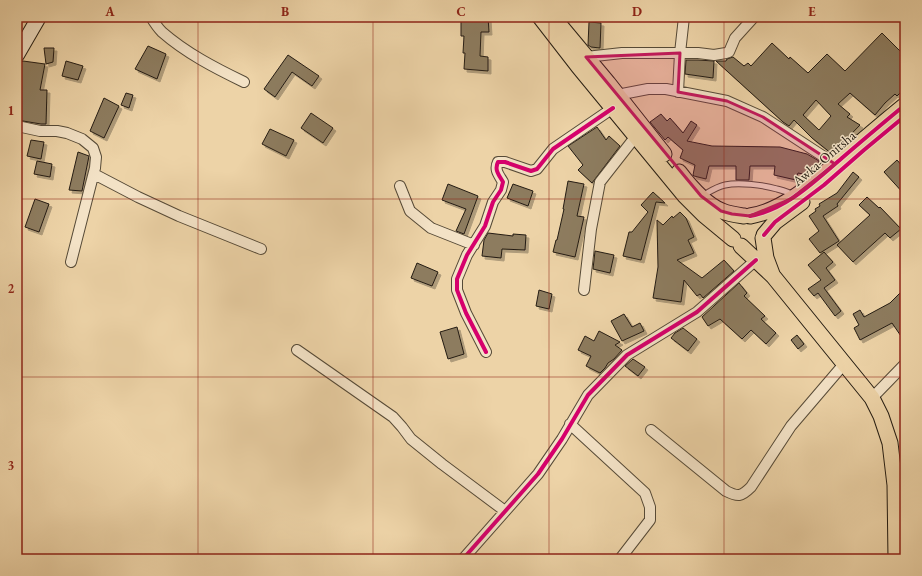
<svg xmlns="http://www.w3.org/2000/svg" width="922" height="576" font-family="'EB Garamond',serif">
<defs>
<filter id="shadow"><feDropShadow dx="3" dy="3" stdDeviation="0" flood-color="#0004"/></filter>
</defs>
<rect width="100%" height="100%" fill="#edd3a7"/>
<filter id="stains"><feTurbulence type="fractalNoise" baseFrequency=".005" numOctaves="4"/><feColorMatrix values="0 0 0 0 .2 0 0 0 0 .09 0 0 0 0 .02 0 0 0 .5 -.17"/></filter>
<radialGradient id="worn" r=".72"><stop offset=".6" stop-color="#630" stop-opacity="0"/><stop offset="1" stop-color="#630" stop-opacity=".3"/></radialGradient>
<!-- building -->
<path fill="#8d7b5f" stroke="#241c12" fill-rule="evenodd" filter="url(#shadow)" d="M 461,17 L 488,17 L 489,32 L 481,32 L 480,56 L 488,57 L 488,71 L 464,69 L 465,53 L 463,53 L 464,36 L 461,36 Z
M 589,22 L 601,23 L 600,48 L 591,47 L 588,45 Z
M 882,33 L 905,56 L 905,88 L 897,96 L 895,94 L 885,103 L 875,115 L 850,93 L 838,104 L 850,114 L 847,117 L 860,125 L 832,154 L 812,138 L 794,120 L 789,126 L 783,122 L 716,61 L 726,61 L 727,59 L 733,57 L 744,66 L 748,63 L 751,66 L 772,43 L 789,59 L 790,57 L 808,73 L 827,54 L 845,71 ZM 816,100 L 831,116 L 819,130 L 803,115 Z
M 148,46 L 166,54 L 157,79 L 135,69 Z
M 44,48 L 54,48 L 53,62 L 46,64 Z
M 288,55 L 319,76 L 312,86 L 292,72 L 275,97 L 264,89 Z
M 686,60 L 698,60 L 714,61 L 713,78 L 685,74 Z
M 23,61 L 45,64 L 40,90 L 47,90 L 46,124 L 41,124 L 17,120 L 17,67 L 18,63 L 21,63 Z
M 66,61 L 83,66 L 78,80 L 62,76 Z
M 126,93 L 133,95 L 129,108 L 121,105 Z
M 104,98 L 119,106 L 104,138 L 90,131 Z
M 311,113 L 333,128 L 323,143 L 301,128 Z
M 661,114 L 667,121 L 670,118 L 683,133 L 691,121 L 697,125 L 687,141 L 712,146 L 780,147 L 807,154 L 819,161 L 818,167 L 816,169 L 810,167 L 808,175 L 798,173 L 796,180 L 774,175 L 775,166 L 750,166 L 749,180 L 736,180 L 736,166 L 709,166 L 706,179 L 694,176 L 693,175 L 695,165 L 680,158 L 683,150 L 668,137 L 665,140 L 650,122 Z
M 597,127 L 606,140 L 609,136 L 620,146 L 592,183 L 578,170 L 583,165 L 568,146 Z
M 270,129 L 294,140 L 286,156 L 262,144 Z
M 31,140 L 44,142 L 41,159 L 27,156 Z
M 78,152 L 89,156 L 82,191 L 69,190 Z
M 897,160 L 905,169 L 905,195 L 884,172 Z
M 37,161 L 52,164 L 50,177 L 34,174 Z
M 853,172 L 859,177 L 837,204 L 838,206 L 823,216 L 839,241 L 820,253 L 809,239 L 819,231 L 809,216 L 816,211 L 815,209 L 820,206 L 819,204 L 837,193 Z
M 568,181 L 584,184 L 577,216 L 584,217 L 575,257 L 553,252 L 556,240 L 557,240 L 564,209 L 563,209 Z
M 448,184 L 478,196 L 464,234 L 456,231 L 466,209 L 442,200 Z
M 513,184 L 533,191 L 528,206 L 507,198 Z
M 653,192 L 665,203 L 656,202 L 641,260 L 623,256 L 629,232 L 632,232 L 648,212 L 641,205 Z
M 867,197 L 879,208 L 880,207 L 901,229 L 890,238 L 885,233 L 853,262 L 837,245 L 870,215 L 859,205 Z
M 35,199 L 49,204 L 39,232 L 25,227 Z
M 680,212 L 686,218 L 694,237 L 688,240 L 694,253 L 677,260 L 702,278 L 724,260 L 734,271 L 703,298 L 700,294 L 697,296 L 684,280 L 681,302 L 653,298 L 658,267 L 657,220 L 663,225 L 672,216 L 673,218 Z
M 488,233 L 513,236 L 513,234 L 526,235 L 525,250 L 502,249 L 501,258 L 482,256 L 484,240 Z
M 595,251 L 614,255 L 610,273 L 593,269 Z
M 824,252 L 833,262 L 826,268 L 835,280 L 824,288 L 841,311 L 835,316 L 818,293 L 814,296 L 808,289 L 821,280 L 808,265 Z
M 417,263 L 438,272 L 432,286 L 411,278 Z
M 739,283 L 747,293 L 744,296 L 765,316 L 761,319 L 776,333 L 766,344 L 751,330 L 742,339 L 720,319 L 708,326 L 702,317 Z
M 905,288 L 905,317 L 901,321 L 905,326 L 905,342 L 892,323 L 860,340 L 854,328 L 859,325 L 853,314 L 860,310 L 864,317 L 890,303 Z
M 539,290 L 552,294 L 549,309 L 536,306 Z
M 624,314 L 632,327 L 640,323 L 644,331 L 622,341 L 611,321 Z
M 457,327 L 464,354 L 448,359 L 440,332 Z
M 683,328 L 697,339 L 688,351 L 671,338 L 675,333 Z
M 599,331 L 620,342 L 615,345 L 622,350 L 614,359 L 608,363 L 605,368 L 600,373 L 586,366 L 591,356 L 578,350 L 585,336 L 594,341 Z
M 797,335 L 804,344 L 798,349 L 791,340 Z
M 633,359 L 645,367 L 638,376 L 625,366 Z"/>
<g fill="none" stroke-linecap="round" stroke-linejoin="round">
<defs>
<path id="lane" d="M 702,196 C 709,192 716,187 725,185 C 739,182 763,185 777,189 C 782,190 787,192 792,194"/>
<path id="street" d="M 151,17 C 154,22 158,28 162,32 C 186,53 215,68 244,82
M 586,57 L 622,53 L 698,53 L 714,55 L 726,53 L 729,52 L 735,38 L 754,17
M 678,92 L 680,53 L 684,17
M 617,95 L 648,89 L 666,89 L 727,101 L 763,117 L 835,164
M 17,126 L 40,131 L 57,131 L 67,133 L 82,139 L 93,148 L 96,157 L 95,168 L 71,262
M 94,174 L 138,197 L 179,216 L 261,249
M 400,186 L 410,211 L 431,228 L 474,245
M 584,290 L 591,229 L 600,182 L 636,136
M 297,350 L 393,417 L 402,427 L 411,439 L 442,464 L 505,511
M 486,352 L 466,313 L 457,290 L 457,279 L 467,255 L 485,226 L 493,202 L 501,190 L 503,182 C 499,175 494,170 498,162 L 505,162 L 531,171 L 537,169 L 553,149 L 613,108
M 872,398 L 905,364
M 570,424 L 645,493 L 650,507 L 650,520 L 620,559
M 651,430 L 726,491 C 738,497 741,497 751,487 L 791,426 L 844,364
M 463,559 L 538,474 L 562,439 L 588,395 L 627,355 L 697,312 L 756,260"/>
<path id="secondary" d="M 17,55 L 39,17"/>
<path id="primary" d="M 540,17 L 578,66 L 685,196 L 704,215 L 733,239
M 553,17 L 608,83 L 664,154
M 679,172 C 689,185 706,205 722,211 C 729,214 737,215 744,216
M 750,216 C 786,210 815,181 842,158 C 863,140 884,122 905,105
M 764,235 L 775,222 L 802,202
M 763,238 L 766,258 L 772,274
M 741,246 L 773,276 L 872,398 L 881,416 L 890,443 L 895,485 L 896,559"/>
</defs>
<!-- lane casing -->
<use href="#lane" stroke="#564a37" stroke-width="7"/>
<!-- street casing -->
<use href="#street" stroke="#564a37" stroke-width="12"/>
<!-- secondary casing -->
<use href="#secondary" stroke="#241c12" stroke-width="16"/>
<!-- primary casing -->
<use href="#primary" stroke="#241c12" stroke-width="17"/>
<!-- lane -->
<use href="#lane" stroke="#f3e2c6" stroke-width="5"/>
<!-- street -->
<use href="#street" stroke="#f3e2c6" stroke-width="10"/>
<!-- secondary -->
<use href="#secondary" stroke="#f3e2c6" stroke-width="14"/>
<!-- primary -->
<use href="#primary" stroke="#edd3a7" stroke-width="15"/>
<defs>
<path id="cycleway" d="M 750,216 C 786,210 815,181 842,158 C 863,140 884,122 905,105
M 764,235 L 775,222 L 824,185 L 864,150 L 905,116
M 486,352 L 466,313 L 457,290 L 457,279 L 467,255 L 485,226 L 493,202 L 501,190 L 503,182 C 499,175 494,170 498,162 L 505,162 L 531,171 L 537,169 L 553,149 L 613,108
M 463,559 L 538,474 L 562,439 L 588,395 L 627,355 L 697,312 L 756,260"/>
</defs>
<!-- cycleway casing -->
<use href="#cycleway" stroke="#f3e2c6" stroke-width="6"/>
<!-- cycleway -->
<use href="#cycleway" stroke="#d6006c" stroke-width="4"/>
</g>
<!-- marked area -->
<path fill="#c2185b" fill-opacity="0.2" stroke="#c2185b" stroke-width="3" stroke-linejoin="round" d="M 680,53 L 678,92 L 727,101 L 763,117 L 835,164 L 791,199 L 750,216 L 732,214 L 721,211 L 701,196 L 586,57 Z"/>
<!-- grid -->
<path fill="none" stroke="#8f2418" stroke-width="1" stroke-opacity="0.55" d="M 198,17 L 198,559M 373,17 L 373,559M 549,17 L 549,559M 724,17 L 724,559M 17,199 L 905,199M 17,377 L 905,377"/>
<g text-anchor="middle" dominant-baseline="central" stroke-width="3" stroke-linejoin="round" paint-order="stroke">
<!-- street labels -->
<g font-size="14" fill="#241c12" stroke="#f3e2c6">
<text transform="translate(824 158) rotate(-40)">Awka-Onitsha</text>
</g>
</g>
<!-- margin -->
<rect width="922" height="576" fill="none" stroke="#edd3a7" stroke-width="44"/>
<rect x="22" y="22" width="878" height="532" fill="none" stroke="#8f2418" stroke-width="1.5"/>
<g font-size="13" text-anchor="middle" font-weight="bold" fill="#8f2418">
<text x="110" y="16">A</text>
<text x="285" y="16">B</text>
<text x="461" y="16">C</text>
<text x="637" y="16">D</text>
<text x="812" y="16">E</text>
<text x="11" y="115">1</text>
<text x="11" y="293">2</text>
<text x="11" y="470">3</text>
</g>
<rect width="100%" height="100%" filter="url(#stains)"/>
<rect width="100%" height="100%" fill="url(#worn)"/>
</svg>
